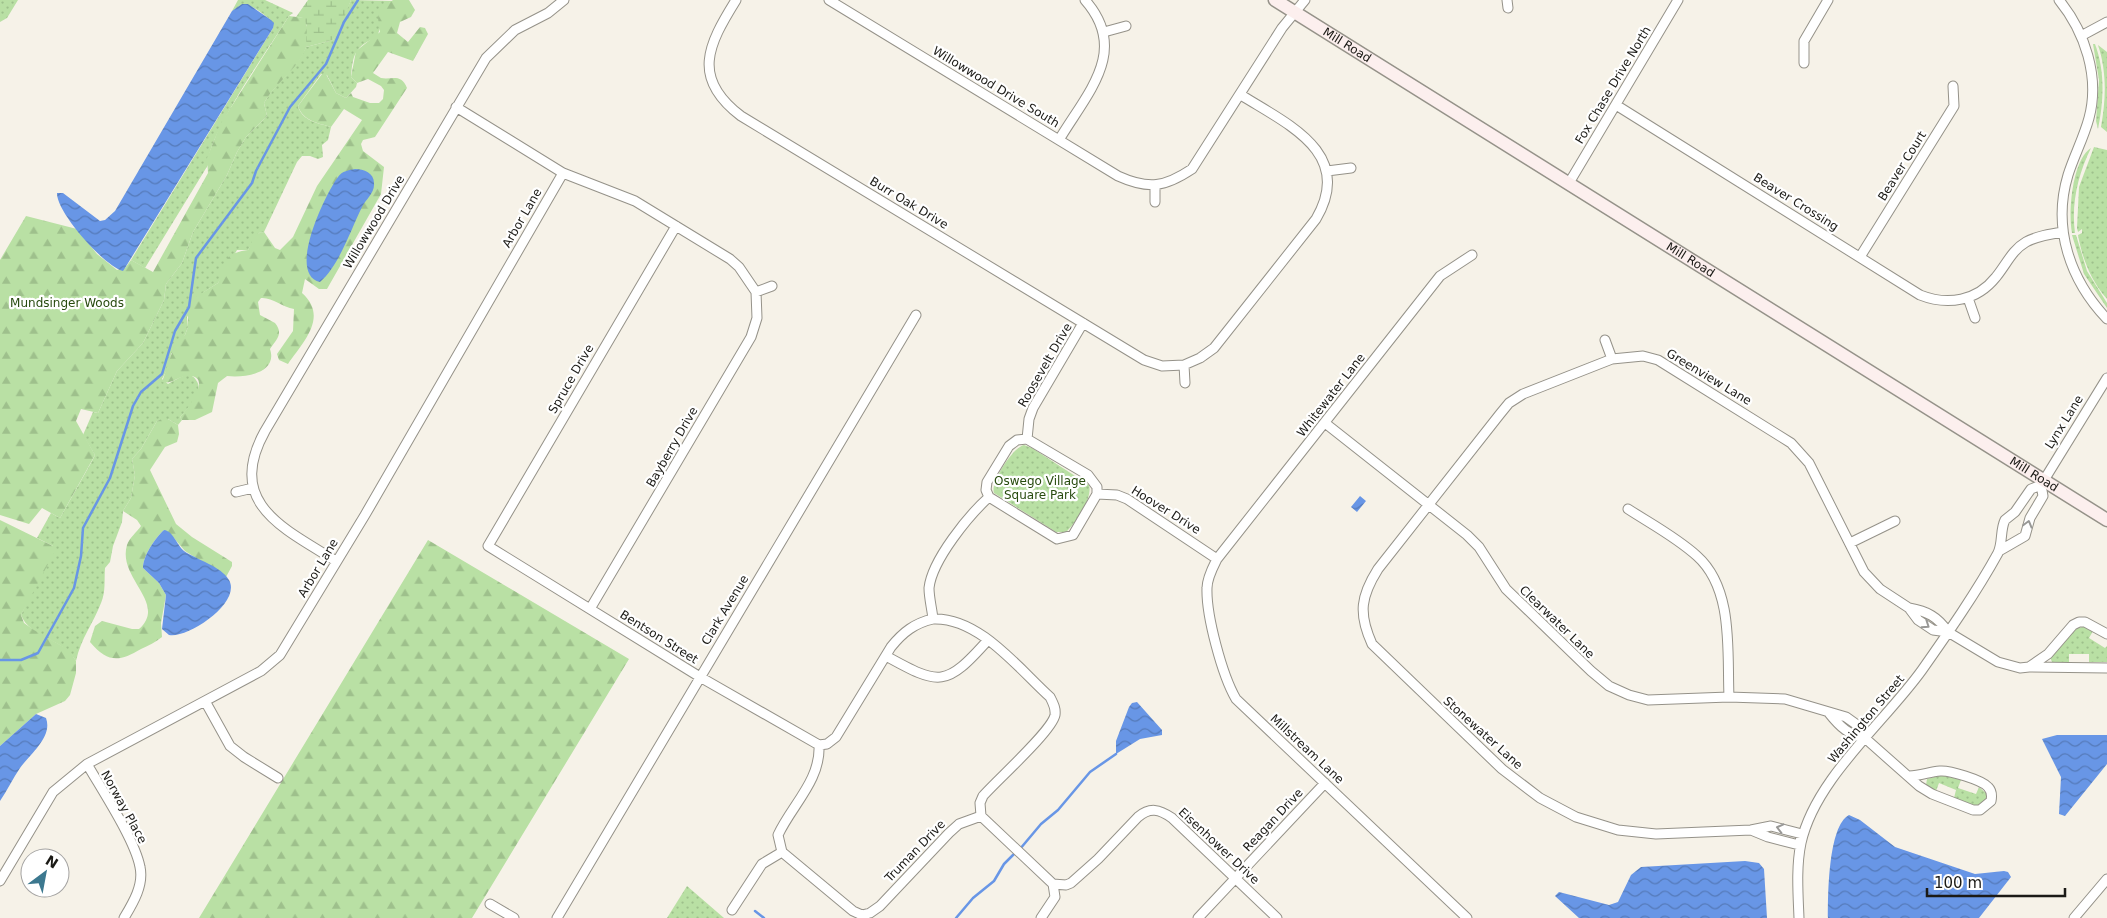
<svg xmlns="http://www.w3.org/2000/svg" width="2107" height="918" font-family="'DejaVu Sans',sans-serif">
<defs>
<pattern id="green-dots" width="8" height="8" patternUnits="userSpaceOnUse" patternTransform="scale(1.25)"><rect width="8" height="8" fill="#b9e0a4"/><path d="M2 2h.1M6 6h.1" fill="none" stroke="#9ec08c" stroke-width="1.8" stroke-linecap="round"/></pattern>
<pattern id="forest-firs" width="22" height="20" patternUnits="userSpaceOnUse" patternTransform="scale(1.25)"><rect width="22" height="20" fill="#b9e0a4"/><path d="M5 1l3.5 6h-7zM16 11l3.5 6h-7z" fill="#9ec08c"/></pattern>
<pattern id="wetland-marsh" width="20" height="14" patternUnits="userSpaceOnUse" patternTransform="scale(1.25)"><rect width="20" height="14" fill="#b9e0a4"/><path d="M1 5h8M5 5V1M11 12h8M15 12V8" fill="none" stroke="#9ec08c"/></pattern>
<pattern id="water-waves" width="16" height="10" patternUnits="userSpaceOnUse" patternTransform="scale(1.25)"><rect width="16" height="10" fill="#6896e6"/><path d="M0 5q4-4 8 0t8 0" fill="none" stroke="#557ab9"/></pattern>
</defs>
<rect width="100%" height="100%" fill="#f6f2e8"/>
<!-- green -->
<path fill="url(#green-dots)" d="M 0,0 L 18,0 L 7,18 L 0,22 Z
M 238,0 L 265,0 L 293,13 L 289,16 C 271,45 206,136 208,165 L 145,268 L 131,260 L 273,28 L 271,20 C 256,9 249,0 232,11 Z
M 351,0 L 393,1 L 389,3 L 377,37 C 355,47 353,53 351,77 L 357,83 L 356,87 L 346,98 L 336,93 L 327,75 L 321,74 L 298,106 C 302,121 318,123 331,127 L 328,140 L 322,145 L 323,157 L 318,159 L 310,156 L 302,156 L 297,162 L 264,232 L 259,233 L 248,250 L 237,250 L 218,283 L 204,292 L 187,317 L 188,327 L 185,335 L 171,354 L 170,364 L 162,379 L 168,384 C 173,381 180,377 186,375 C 190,375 194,376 196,380 C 205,391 188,409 180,417 L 182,420 L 178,425 L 168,419 L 157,421 L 141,449 L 132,459 L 135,475 L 131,498 L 123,511 L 122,522 L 113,546 L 110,562 L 105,568 C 104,580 106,592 101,603 C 93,624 81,638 76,661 C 63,638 30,638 21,615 L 53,546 L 37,538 L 51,513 L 60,518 L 92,461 L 95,455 L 83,435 L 93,412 L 98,413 L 117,371 L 143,343 L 164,300 L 166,284 L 182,263 L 193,232 L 227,175 L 237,152 L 246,137 L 267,116 L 264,103 C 276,82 296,70 306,47 L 333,40 Z
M 2093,44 L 2095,44 C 2105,71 2104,100 2098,129 L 2096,121 L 2099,80 Z
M 2098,45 L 2107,52 L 2107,132 L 2101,127 C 2106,99 2107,72 2098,45 Z
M 2094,147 L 2107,150 L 2107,299 C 2091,281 2082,258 2078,235 L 2082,233 L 2082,229 L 2078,232 L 2077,228 L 2079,187 Z
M 2091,148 C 2078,174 2071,204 2075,233 L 2072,233 C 2068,213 2072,160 2091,148 Z
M 2072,235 L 2076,235 L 2087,271 L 2107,303 L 2107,308 L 2084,274 Z
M 1024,445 L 1032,448 L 1089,485 C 1093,498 1076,523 1066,532 L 1056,532 L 994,493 C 990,483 1013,447 1024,445 Z
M 2085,626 L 2093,631 L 2089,638 L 2105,648 L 2107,646 L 2107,662 L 2089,662 L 2089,654 L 2069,654 L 2069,663 L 2052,662 L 2050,657 L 2076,629 Z
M 1942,775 L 1961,780 L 1958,788 L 1976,794 L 1979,787 L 1987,794 L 1986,802 L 1976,806 L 1954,798 L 1956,790 L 1939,783 L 1936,791 L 1926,785 L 1927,779 Z
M 687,886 L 724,918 L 667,918 Z"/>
<!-- forest -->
<path fill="url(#forest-firs)" d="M 393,0 L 409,0 L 415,10 L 411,17 L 400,22 L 397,33 L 408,42 L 420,27 L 425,28 L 428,34 L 413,61 L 388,52 L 373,73 L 381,78 C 392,80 401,73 407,88 L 375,137 L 363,140 L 361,144 L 363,151 L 384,167 L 381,194 L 327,289 L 319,289 L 305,279 L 302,293 C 329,317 303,342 288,364 L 279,360 L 277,354 L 293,331 L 294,309 C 282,307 272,297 261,298 L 258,302 L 260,315 L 275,323 C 284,334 276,340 270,349 C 278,373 246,378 227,376 L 218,383 L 212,412 L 195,420 L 182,420 L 180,417 C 187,410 213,376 189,376 C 179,375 172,385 162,382 L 176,341 L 185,335 L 188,327 L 188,306 L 194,298 L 218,283 L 221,276 L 219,273 C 228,256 229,253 248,250 C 253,242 252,233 264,232 L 275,248 L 280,250 L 293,237 L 317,186 L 362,120 L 344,109 L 331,127 C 318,123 303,121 298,106 L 322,74 L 326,74 L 336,93 L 346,98 L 351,93 L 353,97 L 370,103 L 379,103 L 383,99 L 384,90 L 381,86 L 368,79 L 357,83 L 351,77 L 356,51 L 380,32 L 378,18 L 380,9 Z
M 289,16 L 304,18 C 321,56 280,75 264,103 L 267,116 L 246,137 L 237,152 L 227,175 L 193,232 L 182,263 L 166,284 L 164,300 L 143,343 L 117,371 L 98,413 L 81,409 L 76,421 L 95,455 L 60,518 L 42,508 L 29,524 L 0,515 L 0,260 L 26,216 L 77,229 L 97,254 L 117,270 L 125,268 L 131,260 L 153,272 L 208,173 L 207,158 L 221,123 Z
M 162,419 L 168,419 L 178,425 L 179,434 L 177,442 L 165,447 L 150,470 L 176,524 L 192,537 L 232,562 L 232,566 L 226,577 L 185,551 L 173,537 L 164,530 C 155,538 143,556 143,568 L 159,583 L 166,595 L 161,623 L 162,637 C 156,642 148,646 141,649 C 119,662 108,663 90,642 L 95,626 L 102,621 L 132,629 L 139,629 C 168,603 117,578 127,545 C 129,538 137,532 141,526 L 137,520 L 123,511 L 131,498 L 135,475 L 132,459 L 141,449 L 157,421 Z
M 0,520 L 53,546 L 55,551 L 21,615 L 24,623 L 34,630 L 69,650 L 76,661 L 76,673 L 70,695 L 65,701 L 36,714 L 0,746 Z
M 428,540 L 629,659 L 472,918 L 199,918 Z"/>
<!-- wetland -->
<path fill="url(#wetland-marsh)" d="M 308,0 L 351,0 L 340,28 L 333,40 L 306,47 L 307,26 L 303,18 L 296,17 Z"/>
<!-- water -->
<path fill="url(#water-waves)" d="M 242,4 L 248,4 L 271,20 L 274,23 L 273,28 L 125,268 L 123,271 C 104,266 56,212 57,193 L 63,193 L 100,221 L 105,220 L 115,211 L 232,11 Z
M 355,169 C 364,169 374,173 374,183 C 375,193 366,199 362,207 C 351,229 339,266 320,282 C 286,274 326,193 338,177 C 342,171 349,170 355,169 Z
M 1360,496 L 1366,501 L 1357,512 L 1351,507 Z
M 164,530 C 173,531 177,545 184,551 C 197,560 221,566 229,580 C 242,603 187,639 169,635 L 162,629 L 166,595 L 159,583 L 143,568 C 143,556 155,538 164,530 Z
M 1137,702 L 1162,730 L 1162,735 L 1140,739 L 1116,754 L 1116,741 L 1129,707 L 1132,703 Z
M 36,714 L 46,718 C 53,737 30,754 20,768 C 13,778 7,791 0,801 L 0,746 Z
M 2057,735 L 2107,735 L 2107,764 L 2065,816 L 2059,814 L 2061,777 L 2042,739 Z
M 1849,815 L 1860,820 L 1895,847 L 1975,874 L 2004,871 L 2008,872 L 2011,877 L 1979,918 L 1828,918 C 1828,896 1828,826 1849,815 Z
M 1745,861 L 1759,863 L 1764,869 L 1767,918 L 1579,918 L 1555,896 L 1559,892 L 1609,905 L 1618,902 L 1631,875 L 1641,867 Z"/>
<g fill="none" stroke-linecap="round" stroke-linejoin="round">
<!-- stream -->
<path stroke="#6896e6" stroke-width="2.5" d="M 0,660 L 21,660 L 38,653 L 74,588 L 81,556 L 83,528 L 110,478 L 133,406 L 141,392 L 162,374 L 175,331 L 189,307 L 196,258 L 252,183 L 256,171 L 290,107 L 326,64 L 344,22 L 358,0
M 1020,849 L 1041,824 L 1058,810 L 1090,772 L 1116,754
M 755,911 L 764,918
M 956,918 L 973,898 L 994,881 L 1004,864 L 1016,852"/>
<defs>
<path id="street" d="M 736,0 C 708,45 691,78 741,116 L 1144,360 L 1162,366 L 1184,365 L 1200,358 L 1214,348 L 1316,219 C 1355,153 1287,124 1241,95
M 829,0 L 1118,176 C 1149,190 1165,187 1192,169 L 1282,28 L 1305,0
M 1507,0 L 1508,8
M 2059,0 C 2085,32 2100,77 2089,118 C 2084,137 2074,156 2068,175 C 2052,228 2070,280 2107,319
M 1104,32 L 1126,26
M 2081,36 L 2107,22
M 1804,63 L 1804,41 L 1828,0
M 1616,105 L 1920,295 C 1948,306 1977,301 1996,277 C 2006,265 2012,250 2026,242 C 2037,236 2050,234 2063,232
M 456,107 L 563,173 L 635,201 L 730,259 L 739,267 L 756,292 L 757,318 L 751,337 L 590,609
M 1059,140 C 1087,93 1130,51 1085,0
M 1327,171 L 1351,168
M 1569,183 L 1678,0
M 1155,202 L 1155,185
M 676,226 L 488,546 L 700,677 L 819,745
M 1860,257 L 1954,106 L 1953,86
M 756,292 L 772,286
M 1968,298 L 1975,318
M 1605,340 L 1612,359
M 1184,365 L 1185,383
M 1325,423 L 1467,535 L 1479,547 L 1506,589 L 1591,671 L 1609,686 L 1629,695 L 1648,700 L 1729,697 L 1785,699 L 1846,717 L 1860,727 L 1866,739 L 1919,786 L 1932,794 L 1973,810 L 1980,810 L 1991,801 C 1992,796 1992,791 1988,787 C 1982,780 1949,770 1940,771 C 1929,772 1920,776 1909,776
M 1027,439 L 1088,475 L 1097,487 L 1097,494 L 1117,495 L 1127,499 L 1217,559
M 236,492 L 253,488
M 989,497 L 1057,539 L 1073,535 L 1097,494
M 1628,509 C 1651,524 1676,537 1697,556 C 1734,589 1727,652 1729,697
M 1850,543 L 1895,521
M 1999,551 L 2025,536 L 2030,518 L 2043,496 L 2041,485 L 2107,378
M 336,561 C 283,528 225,503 265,431 L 486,58 L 515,30 L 548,13 L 564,0
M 1909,608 C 1927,611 1938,617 1948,632
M 933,619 C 979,617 1018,668 1050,697 C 1053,703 1056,708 1055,715 C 1052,731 997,780 983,796 L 980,803 L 981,816 L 959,824 L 949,833 L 880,906 L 870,913 L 862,915 L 853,911 L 782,852 L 778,835 C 792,805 821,780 819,745 L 827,744 L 836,737 L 891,647 C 903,632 915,623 933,619 Z
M 933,619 C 932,609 929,598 929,588 C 932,560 969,515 989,497 L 986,490 L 987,482 L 1009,446 L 1017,440 L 1027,439 L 1029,419 L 1033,408 L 1083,323
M 2107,634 L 2085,622 L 2079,622 L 2073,625 L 2048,654 L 2029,667 L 2107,668
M 886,656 C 940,686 946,687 988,640
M 205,701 L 230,746 L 244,757 L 278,778
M 1829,713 C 1840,727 1849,735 1866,739
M 87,764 C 102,790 135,840 140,867 C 144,885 133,903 124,918
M 981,816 L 1053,884
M 1751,830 L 1768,837 L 1799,845 L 1802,834 L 1771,826 L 1751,830 L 1656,834 L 1618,830 L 1576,817 L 1540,798 L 1502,769 L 1372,644 C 1358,613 1361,596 1378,569 L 1500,414 L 1509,403 L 1523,394 L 1612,359 L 1643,356 L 1658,360 L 1791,443 L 1809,463 L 1864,572 L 1880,589 L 1909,608 L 1918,620 L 1933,630 L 1948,632 L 1998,662 L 2020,668 L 2029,667
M 0,881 L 53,792 L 87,764 L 261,671 L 280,655 L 365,515 L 563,173
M 490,904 L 514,918
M 732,910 L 762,864 L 782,852
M 557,918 L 916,315
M 1041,918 L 1055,897 L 1053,884 L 1066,885 L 1071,883 L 1098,859 L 1138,817 C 1150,807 1159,809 1172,818 L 1277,918
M 1198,918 L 1325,783
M 1467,918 L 1236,699 C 1222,675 1206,615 1207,588 C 1207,578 1213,567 1217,559 L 1440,276 L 1472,255
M 1799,918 C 1798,893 1796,867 1801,843 C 1815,779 1884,723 1922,670 C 1948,633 1976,593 1998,553 C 2003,542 2000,530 2005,520 L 2015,512 L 2031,489 L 2041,485
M 2074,918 L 2107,879"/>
<g id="secondary">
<path id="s1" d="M 1275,0 L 2107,520"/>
</g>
</defs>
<!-- street casing -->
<use href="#street" stroke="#959289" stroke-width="11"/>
<!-- secondary casing -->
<use href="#secondary" stroke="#959289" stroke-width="15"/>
<!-- street -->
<use href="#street" stroke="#fff" stroke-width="9"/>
<!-- secondary -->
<use href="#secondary" stroke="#fcefee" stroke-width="12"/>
</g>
<!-- one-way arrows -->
<defs><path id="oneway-chevron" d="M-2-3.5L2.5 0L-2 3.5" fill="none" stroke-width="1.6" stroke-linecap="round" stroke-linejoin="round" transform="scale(1.25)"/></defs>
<g stroke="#989896">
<use href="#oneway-chevron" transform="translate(2028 524) rotate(-75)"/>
<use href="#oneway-chevron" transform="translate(1926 625) rotate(34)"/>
<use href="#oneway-chevron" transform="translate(1780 828) rotate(-166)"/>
</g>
<g text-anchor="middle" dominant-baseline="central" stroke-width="4.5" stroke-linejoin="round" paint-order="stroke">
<!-- street labels -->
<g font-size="12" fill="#1b1a16" stroke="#fff">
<text stroke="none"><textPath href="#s1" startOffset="85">Mill Road</textPath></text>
<text transform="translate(1613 85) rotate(-59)">Fox Chase Drive North</text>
<text transform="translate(996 87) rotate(31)">Willowwood Drive South</text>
<text transform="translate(1902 166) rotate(-58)">Beaver Court</text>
<text transform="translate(1796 202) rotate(32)">Beaver Crossing</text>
<text transform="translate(909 203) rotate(31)">Burr Oak Drive</text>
<text transform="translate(522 218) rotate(-60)">Arbor Lane</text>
<text transform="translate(374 222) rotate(-59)">Willowwood Drive</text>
<text stroke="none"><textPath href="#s1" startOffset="490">Mill Road</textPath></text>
<text transform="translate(1045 365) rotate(-60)">Roosevelt Drive</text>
<text transform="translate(1709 377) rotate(31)">Greenview Lane</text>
<text transform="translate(571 379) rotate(-60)">Spruce Drive</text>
<text transform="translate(1331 395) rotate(-52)">Whitewater Lane</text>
<text transform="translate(2064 422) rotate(-58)">Lynx Lane</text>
<text transform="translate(672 447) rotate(-60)">Bayberry Drive</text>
<text stroke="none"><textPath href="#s1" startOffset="895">Mill Road</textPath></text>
<text transform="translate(1166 510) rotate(32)">Hoover Drive</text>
<text transform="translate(318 568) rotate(-59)">Arbor Lane</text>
<text transform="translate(725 610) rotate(-59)">Clark Avenue</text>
<text transform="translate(1557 622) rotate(44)">Clearwater Lane</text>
<text transform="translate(659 637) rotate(32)">Bentson Street</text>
<text transform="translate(1866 719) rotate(-50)">Washington Street</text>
<text transform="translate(1483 733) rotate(42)">Stonewater Lane</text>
<text transform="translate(1307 749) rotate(43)">Millstream Lane</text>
<text transform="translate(124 807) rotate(61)">Norway Place</text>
<text transform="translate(1273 820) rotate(-47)">Reagan Drive</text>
<text transform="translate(1219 846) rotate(43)">Eisenhower Drive</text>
<text transform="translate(915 851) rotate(-46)">Truman Drive</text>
</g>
<!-- park labels -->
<g font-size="12" fill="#284b0f" stroke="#fff">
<text x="67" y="303">Mundsinger Woods</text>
<text x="1040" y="481">Oswego Village<tspan x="1040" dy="14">Square Park</tspan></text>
</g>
</g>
<!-- north arrow -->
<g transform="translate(45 873) rotate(32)"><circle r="24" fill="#ffffff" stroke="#a4a3a2"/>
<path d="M0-4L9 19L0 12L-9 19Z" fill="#3c788f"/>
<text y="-8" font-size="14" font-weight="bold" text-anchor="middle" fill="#1b1a16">N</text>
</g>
<!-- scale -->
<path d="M1927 888v8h138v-8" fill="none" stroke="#1b1a16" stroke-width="2.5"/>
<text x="1934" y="888" font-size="15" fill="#1b1a16" stroke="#ffffff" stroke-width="4" paint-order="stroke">100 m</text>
</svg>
